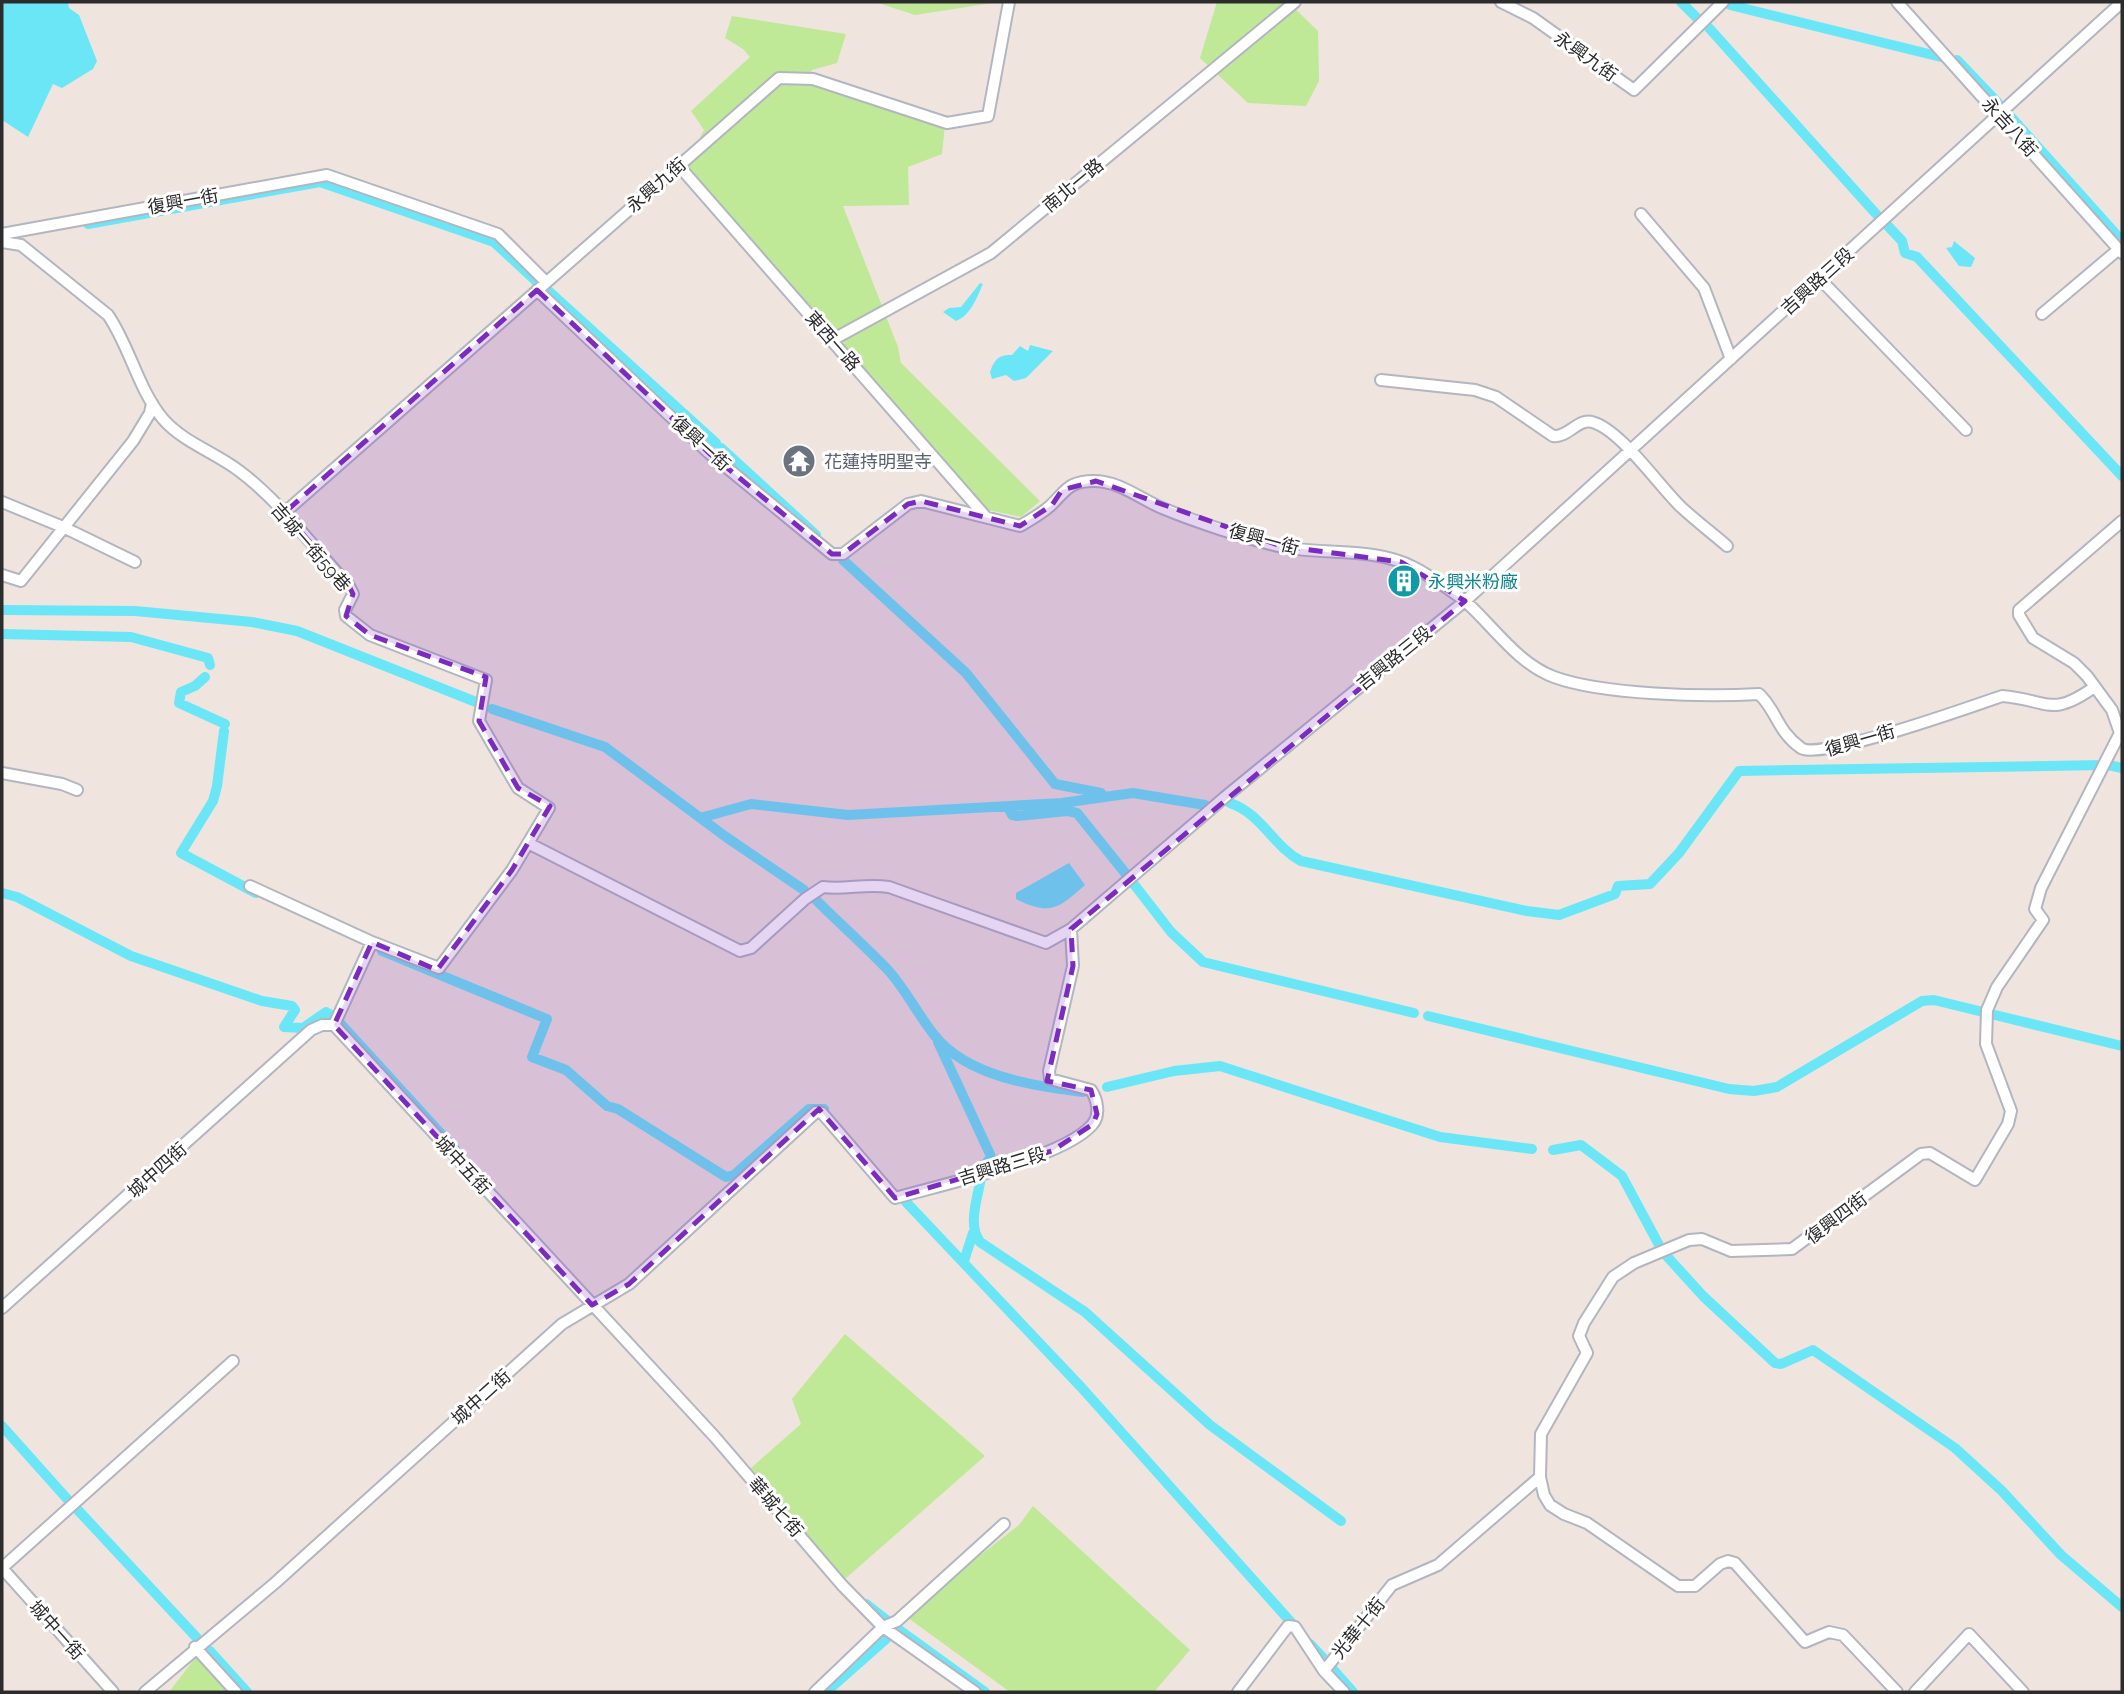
<svg xmlns="http://www.w3.org/2000/svg" width="2124" height="1694" font-family="Raleway,'Noto Sans TC',sans-serif">
<rect width="100%" height="100%" fill="#efe5de"/>
<!-- green -->
<path fill="#bfe897" d="M 875,2 L 999,2 L 915,15 Z
M 1217,2 L 1288,2 L 1318,31 L 1319,81 L 1306,106 L 1248,103 L 1200,58 Z
M 732,16 L 846,34 L 837,63 L 812,70 L 809,75 L 945,124 L 942,154 L 908,167 L 909,205 L 843,206 L 898,347 L 901,363 L 1040,501 L 1021,517 L 978,508 L 686,166 L 704,130 L 691,111 L 750,57 L 743,49 L 725,38 Z
M 845,1334 L 985,1456 L 845,1579 L 751,1468 L 801,1424 L 792,1399 Z
M 1033,1506 L 1190,1650 L 1154,1692 L 1010,1692 L 904,1615 L 1019,1525 Z
M 196,1657 L 228,1692 L 169,1692 Z"/>
<!-- water -->
<path fill="#6be6f6" d="M 2,2 L 68,2 L 69,8 L 79,15 L 97,61 L 93,69 L 62,88 L 53,84 L 28,137 L 2,120 Z
M 1954,241 L 1975,258 L 1971,267 L 1959,266 L 1946,248 L 1952,247 Z
M 980,283 L 983,284 C 976,299 971,315 956,321 L 943,312 L 949,308 L 961,307 Z
M 1030,345 L 1053,351 L 1026,378 L 1014,381 L 1006,375 L 992,379 L 990,372 C 994,359 1000,354 1012,355 L 1020,346 L 1028,351 Z
M 1069,863 L 1085,885 C 1058,909 1050,916 1016,899 L 1016,893 Z"/>
<g fill="none" stroke-linecap="round" stroke-linejoin="round">
<!-- canal -->
<path stroke="#6be6f6" stroke-width="10" d="M 1681,2 L 1699,20
M 1730,5 L 1941,57
M 1709,28 L 1877,215
M 1957,60 L 1998,103
M 2011,117 L 2122,241
M 88,224 L 320,182 L 494,242 L 536,281
M 1888,226 L 1902,241 L 1905,253 L 1917,257 L 2122,476
M 544,287 L 716,443
M 721,448 L 816,535
M 843,560 L 966,673 L 1055,784 L 1101,793
M 2,610 L 135,611 L 252,622 L 297,631 L 481,704
M 2,634 L 131,637 L 208,658 L 210,665
M 205,677 L 195,686 L 181,692 L 179,703 L 225,724
M 492,709 L 605,747 L 726,837 L 804,890
M 224,731 L 217,786 L 213,801 L 181,853 L 256,893
M 2108,765 L 2122,768
M 1230,803 C 1262,814 1273,846 1301,861 L 1527,911 L 1559,915 L 1615,894 L 1618,886 L 1650,884 L 1679,853 L 1739,771 L 2105,765
M 1008,807 L 1012,815 L 1017,816 L 1068,811 L 1077,813 L 1126,874
M 700,818 L 751,804 L 848,815 L 1062,803 L 1133,793 L 1205,805
M 1133,883 L 1171,932 L 1203,962 L 1414,1013
M 2,893 L 17,897 L 131,956 L 262,1001 L 292,1006 L 295,1010 L 284,1027 L 303,1028 L 326,1012 L 332,1016
M 814,898 C 838,922 864,945 888,970 C 906,990 918,1015 935,1036 C 968,1077 1035,1086 1083,1092
M 382,951 L 547,1019 L 532,1057 L 566,1070 L 607,1106 L 618,1109 L 726,1177 L 734,1175 L 809,1109 L 824,1109
M 1991,1014 L 2122,1046
M 1428,1016 L 1729,1089 L 1754,1091 L 1777,1087 L 1922,1001 L 1934,1000 L 1983,1012
M 340,1023 L 455,1149
M 938,1042 L 989,1152 L 991,1157 L 984,1166
M 1107,1087 L 1174,1071 L 1220,1066 L 1440,1137 L 1532,1149
M 1553,1150 L 1581,1145 L 1622,1176 L 1659,1245
M 981,1177 C 978,1198 967,1224 980,1242 L 1085,1312 L 1210,1425 L 1341,1521
M 906,1202 L 1081,1387 L 1298,1630
M 1663,1252 L 1703,1296 L 1775,1363 L 1781,1364 L 1813,1350 L 1955,1448 L 2002,1491 L 2061,1555 L 2122,1607
M 964,1261 L 973,1233
M 2,1426 L 69,1501
M 76,1508 L 197,1638
M 866,1604 L 889,1622
M 898,1629 L 985,1692
M 1310,1644 L 1323,1658
M 210,1651 L 247,1692
M 1330,1666 L 1353,1692
M 826,1692 L 886,1639"/>
<defs>
<path id="minor" d="M 1501,2 L 1533,18 L 1634,90 L 1723,2
M 1897,2 L 2122,253
M 679,166 L 986,517
M 1641,214 L 1704,288 L 1731,359
M 2,234 L 327,175 L 498,234 L 545,281
M 2,242 L 21,245 L 108,315 C 130,347 138,389 163,419 C 183,442 214,452 238,470 C 280,501 313,547 349,586 L 353,594 L 345,610 L 346,616 L 370,635 L 486,680 L 479,721 L 518,788 L 549,808 L 512,870 L 439,968 L 372,942 L 334,1025 L 322,1025 L 311,1030 L 2,1308
M 1819,278 L 1966,430
M 537,290 L 709,453 L 832,554 L 843,554 L 908,504 L 921,501 L 1020,526 C 1030,520 1041,514 1050,506 C 1066,491 1068,481 1094,481 C 1119,481 1139,498 1162,508 C 1193,521 1250,540 1283,547 C 1325,555 1374,547 1413,567 C 1427,574 1454,592 1466,602 C 1494,627 1517,663 1554,677 C 1603,695 1705,697 1759,694 C 1777,711 1777,731 1801,748 C 1819,761 1973,706 2002,696 C 2049,700 2050,718 2093,688
M 2042,314 L 2119,249
M 832,340 L 991,253 L 1295,2
M 1381,380 L 1475,390 L 1496,397 L 1553,436 C 1568,438 1578,418 1592,422 C 1620,429 1659,486 1681,507 C 1696,521 1712,533 1727,546
M 2,502 L 63,527 L 135,562
M 284,513 L 779,78 L 813,79 L 947,123 L 988,116 L 1009,2
M 2,575 L 21,581 L 133,441 L 150,413 L 152,403
M 2,773 L 62,784 L 77,790
M 528,843 L 740,951 L 751,948 L 805,899 L 823,887 C 845,890 867,883 889,887 L 1046,943 L 1071,929
M 250,886 L 372,942
M 334,1025 L 714,1436 L 842,1585 L 883,1627 L 975,1692
M 195,1647 L 236,1692
M 1324,1671 L 1344,1692
M 113,1692 L 2,1568 L 233,1361
M 145,1692 L 275,1583 L 562,1324 L 629,1284 L 816,1112 L 822,1113 L 895,1198 C 941,1185 1063,1158 1092,1125 C 1101,1115 1097,1099 1091,1090 L 1050,1079 L 1049,1071 L 1073,966 L 1071,929 L 1225,797 L 1465,601 L 2122,2
M 815,1692 L 883,1627 L 897,1621 L 1004,1524
M 1238,1692 L 1288,1626 L 1295,1627 L 1324,1671 L 1392,1585 L 1438,1565 L 1540,1477
M 1897,1692 L 1843,1635 L 1829,1632 L 1805,1642 L 1735,1563 L 1728,1561 L 1720,1564 L 1695,1586 L 1678,1586 L 1587,1523 L 1564,1514 L 1550,1505 L 1544,1495 L 1540,1477 L 1541,1434 L 1587,1353 L 1579,1336 L 1584,1323 L 1613,1277 L 1634,1263 L 1689,1240 L 1702,1239 L 1731,1251 L 1792,1249 L 1921,1154 L 1930,1153 L 1975,1180 L 2008,1124 L 2011,1111 L 1986,1044 L 1987,1010 L 1997,987 L 2043,920 L 2035,909 L 2041,888 L 2120,733 L 2112,710 L 2087,676 L 2074,663 L 2033,638 L 2019,615 L 2019,610 L 2122,521
M 1915,1692 L 1969,1634 L 2023,1692"/>
</defs>
<!-- minor casing -->
<use href="#minor" stroke="#b2b6c1" stroke-width="14"/>
<!-- minor -->
<use href="#minor" stroke="#fff" stroke-width="10"/>
</g>
<!-- marked area -->
<path fill="#7b2cbf" fill-opacity="0.2" stroke="#7b2cbf" stroke-width="5" stroke-dasharray="14 9" stroke-linejoin="round" d="M 537,290 L 709,453 L 832,554 L 843,554 L 908,504 L 921,501 L 1020,526 L 1052,505 L 1062,490 L 1096,481 L 1281,546 L 1401,562 L 1465,601 L 1071,929 L 1073,966 L 1047,1081 L 1091,1090 L 1097,1114 L 1093,1124 L 1052,1151 L 895,1198 L 819,1109 L 629,1284 L 592,1305 L 334,1025 L 372,942 L 437,970 L 512,870 L 550,806 L 518,788 L 479,721 L 486,677 L 370,635 L 346,616 L 353,594 L 349,586 L 284,513 Z"/>
<!-- icons -->
<defs>
<symbol id="temple-disc" viewBox="-11 -11 22 22"><circle r="9.5" fill="#6b7280" stroke="#fff"/><path d="M0-6L5-2H3V0L6.5 2.5H4V6H1.5V3h-3V6H-4V2.5H-6.5L-3 0V-2H-5Z" fill="#fff"/></symbol>
<symbol id="building-disc" viewBox="-11 -11 22 22"><circle r="9.5" fill="#0f9aa8" stroke="#fff"/><path d="M-4-6H4V6H1V3H-1V6H-4ZM-2.5-4.3h1.7v1.8h-1.7ZM.8-4.3h1.7v1.8H.8ZM-2.5-1h1.7V.8h-1.7ZM.8-1h1.7V.8H.8Z" fill="#fff"/></symbol>
</defs>
<g fill-rule="evenodd">
<use href="#temple-disc" x="780" y="442" width="38" height="38"/>
<use href="#building-disc" x="1385" y="562" width="38" height="38"/>
</g>
<g text-anchor="middle" dominant-baseline="central" stroke-width="6" stroke-linejoin="round" paint-order="stroke">
<!-- street labels -->
<g font-size="18" fill="#2c2c2c" stroke="#fff">
<text transform="translate(1586 56) rotate(35)">永興九街</text>
<text transform="translate(2010 127) rotate(48)">永吉八街</text>
<text transform="translate(656 185) rotate(-41)">永興九街</text>
<text transform="translate(1073 185) rotate(-40)">南北一路</text>
<text transform="translate(183 201) rotate(-10)">復興一街</text>
<text transform="translate(1817 281) rotate(-42)">吉興路三段</text>
<text transform="translate(833 341) rotate(49)">東西一路</text>
<text transform="translate(701 443) rotate(42)">復興一街</text>
<text transform="translate(1264 539) rotate(15)">復興一街</text>
<text transform="translate(311 547) rotate(49)">吉城一街59巷</text>
<text transform="translate(1394 658) rotate(-39)">吉興路三段</text>
<text transform="translate(1860 740) rotate(-16)">復興一街</text>
<text transform="translate(463 1165) rotate(47)">城中五街</text>
<text transform="translate(1002 1166) rotate(-17)">吉興路三段</text>
<text transform="translate(157 1170) rotate(-42)">城中四街</text>
<text transform="translate(1836 1218) rotate(-37)">復興四街</text>
<text transform="translate(481 1397) rotate(-42)">城中二街</text>
<text transform="translate(776 1507) rotate(49)">華城七街</text>
<text transform="translate(1358 1628) rotate(-51)">光華十街</text>
<text transform="translate(57 1630) rotate(48)">城中一街</text>
</g>
<!-- worship labels -->
<g font-size="18" fill="#5b616d" stroke="#fff" text-anchor="start">
<text x="824" y="461">花蓮持明聖寺</text>
</g>
<!-- culture labels -->
<g font-size="18" fill="#0d838f" stroke="#fff" text-anchor="start">
<text x="1428" y="581">永興米粉廠</text>
</g>
</g>
<!-- border -->
<rect width="2124" height="1694" fill="none" stroke="#2c2c2c" stroke-width="7"/>
</svg>
